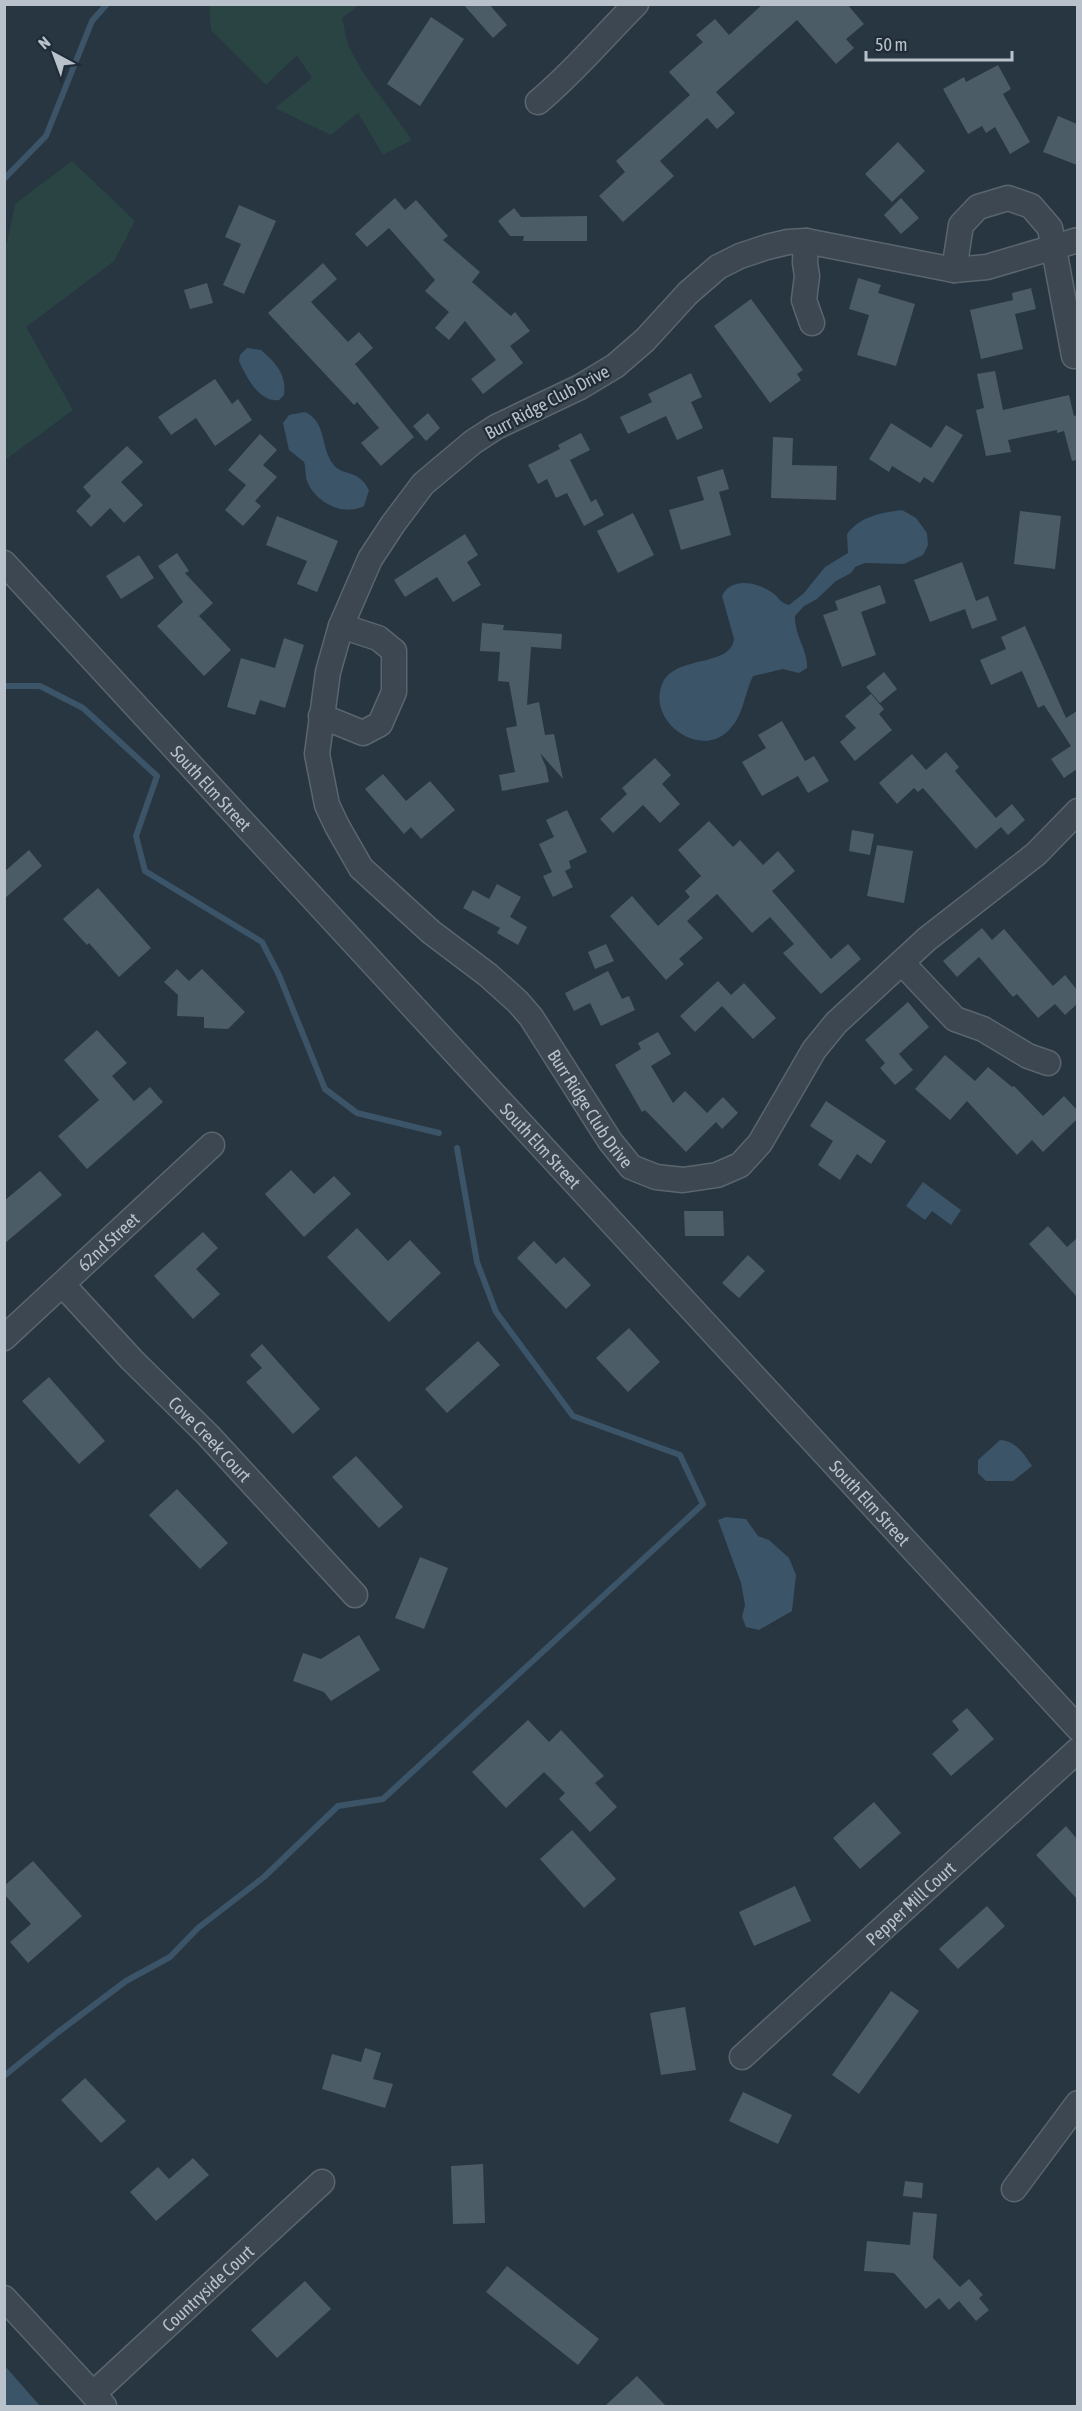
<svg xmlns="http://www.w3.org/2000/svg" width="1082" height="2411" font-family="'Asap Condensed',sans-serif">
<rect width="100%" height="100%" fill="#273641"/>
<!-- green -->
<path fill="#2a4443" d="M 209,5 L 359,5 L 342,18 L 348,45 L 362,71 L 412,140 L 383,155 L 358,113 L 331,135 L 275,108 L 312,78 L 297,55 L 266,85 L 211,30 Z
M 72,161 L 135,221 L 114,261 L 26,327 L 73,410 L 5,460 L 5,243 L 7,243 L 15,204 Z"/>
<!-- water -->
<path fill="#3c5468" d="M 247,348 L 261,350 C 276,363 287,375 284,395 L 279,400 C 259,403 246,376 239,361 L 240,355 Z
M 305,412 C 327,422 320,447 333,464 C 342,477 358,468 369,490 L 364,506 C 343,517 315,502 307,481 C 305,476 306,468 304,462 L 289,450 L 283,423 L 289,415 Z
M 902,510 L 916,518 L 927,533 L 928,545 L 923,555 L 904,564 L 865,563 L 855,567 L 851,573 L 836,581 L 817,599 L 804,606 L 795,616 C 794,635 808,650 807,668 L 799,673 L 783,669 L 753,676 C 744,694 744,716 728,731 C 698,760 645,719 663,682 C 677,655 731,667 734,639 L 722,596 C 731,576 759,582 774,594 C 780,599 781,603 789,605 L 804,593 L 825,567 L 848,553 L 847,534 C 861,516 880,513 902,510 Z
M 923,1182 L 961,1210 L 951,1225 L 932,1211 L 925,1220 L 906,1206 Z
M 1000,1440 C 1016,1441 1024,1454 1032,1466 L 1013,1481 L 986,1481 L 978,1473 L 978,1460 Z
M 726,1517 L 746,1519 L 758,1536 L 769,1540 L 789,1558 L 796,1575 L 792,1611 L 759,1630 L 746,1627 L 742,1617 L 745,1605 L 741,1583 L 718,1520 Z
M 5,2366 L 40,2406 L 5,2406 Z"/>
<g fill="none" stroke-linecap="round" stroke-linejoin="round">
<!-- stream -->
<path stroke="#3c5468" stroke-width="6" d="M 4,179 L 46,136 L 92,21 L 107,4
M 4,686 L 40,686 L 83,708 L 157,776 L 136,836 L 145,871 L 262,942 L 279,975 L 325,1089 L 357,1113 L 439,1133
M 4,2076 L 57,2033 L 126,1981 L 170,1957 L 198,1928 L 264,1877 L 338,1806 L 383,1799 L 703,1504 L 680,1455 L 573,1416 L 496,1312 L 477,1262 L 457,1148"/>
</g>
<!-- building -->
<path fill="#4c5c67" d="M 463,4 L 489,4 L 507,25 L 493,38 Z
M 763,4 L 847,4 L 864,24 L 846,39 L 854,48 L 836,64 L 797,20 L 716,92 L 735,113 L 717,129 L 707,118 L 660,161 L 674,176 L 623,222 L 599,196 L 625,172 L 616,161 L 690,95 L 669,72 L 703,42 L 696,35 L 715,19 L 729,35 Z
M 431,17 L 464,39 L 420,106 L 387,84 Z
M 998,65 L 1011,89 L 1003,94 L 1030,142 L 1010,154 L 995,127 L 986,133 L 982,126 L 968,134 L 943,89 L 964,77 L 966,82 Z
M 1058,116 L 1077,124 L 1077,165 L 1043,152 Z
M 898,142 L 925,171 L 892,202 L 865,174 Z
M 395,198 L 405,210 L 416,200 L 448,236 L 443,240 L 480,272 L 472,282 L 511,316 L 515,312 L 530,331 L 510,346 L 523,363 L 483,394 L 471,379 L 496,360 L 465,321 L 449,340 L 435,328 L 449,312 L 425,291 L 435,280 L 389,228 L 367,247 L 355,234 Z
M 901,198 L 919,218 L 901,234 L 884,215 Z
M 239,205 L 276,221 L 244,294 L 223,285 L 241,244 L 225,237 Z
M 514,208 L 521,217 L 587,216 L 587,241 L 523,241 L 524,236 L 510,236 L 498,221 Z
M 323,263 L 337,279 L 311,302 L 348,342 L 359,332 L 373,348 L 355,364 L 414,437 L 381,466 L 361,443 L 379,428 L 357,402 L 354,405 L 268,313 Z
M 858,278 L 881,285 L 878,293 L 915,304 L 896,366 L 857,355 L 869,315 L 849,309 Z
M 207,283 L 213,303 L 190,309 L 184,290 Z
M 1031,288 L 1036,309 L 1015,314 L 1023,349 L 981,359 L 970,310 L 1013,300 L 1012,293 Z
M 751,299 L 803,370 L 797,374 L 801,380 L 770,403 L 714,326 Z
M 995,371 L 1003,410 L 1069,395 L 1074,416 L 1077,415 L 1077,460 L 1072,461 L 1064,431 L 1057,433 L 1057,430 L 1008,440 L 1011,452 L 986,456 L 976,410 L 984,408 L 977,374 Z
M 691,373 L 702,397 L 691,402 L 703,428 L 677,440 L 666,416 L 628,434 L 620,417 L 652,402 L 648,394 Z
M 215,379 L 232,404 L 238,399 L 252,420 L 215,446 L 196,418 L 171,435 L 158,417 Z
M 428,413 L 440,428 L 426,441 L 413,426 Z
M 891,423 L 931,448 L 946,425 L 963,435 L 933,483 L 924,477 L 920,483 L 892,466 L 889,472 L 869,459 Z
M 581,433 L 590,450 L 570,460 L 591,502 L 596,499 L 604,515 L 584,526 L 567,493 L 556,498 L 547,479 L 538,484 L 528,465 L 560,449 L 558,445 Z
M 260,434 L 277,450 L 263,465 L 277,477 L 255,501 L 261,506 L 243,526 L 225,510 L 246,485 L 228,470 Z
M 773,437 L 793,438 L 792,465 L 837,466 L 836,500 L 771,498 Z
M 127,446 L 143,462 L 121,482 L 143,505 L 124,523 L 110,508 L 91,527 L 76,511 L 91,496 L 83,487 Z
M 723,469 L 729,489 L 719,492 L 731,535 L 681,550 L 669,510 L 704,500 L 697,477 Z
M 1020,511 L 1061,516 L 1055,569 L 1014,564 Z
M 633,513 L 654,555 L 618,573 L 597,531 Z
M 277,516 L 338,541 L 317,592 L 297,584 L 307,561 L 266,545 Z
M 465,534 L 478,555 L 467,562 L 481,585 L 453,602 L 437,577 L 405,597 L 394,580 Z
M 177,553 L 189,571 L 185,573 L 213,603 L 199,616 L 231,650 L 204,676 L 157,626 L 183,602 L 158,566 Z
M 139,555 L 154,578 L 121,599 L 106,576 Z
M 962,562 L 976,601 L 988,596 L 997,620 L 972,629 L 965,609 L 930,622 L 914,580 Z
M 880,585 L 886,603 L 861,612 L 876,655 L 842,667 L 823,615 L 838,610 L 835,601 Z
M 482,623 L 504,625 L 503,630 L 562,634 L 561,649 L 531,647 L 527,705 L 539,702 L 545,735 L 554,734 L 563,779 L 540,753 L 546,767 L 549,782 L 502,791 L 499,775 L 515,772 L 506,728 L 517,726 L 509,682 L 498,681 L 500,652 L 480,651 Z
M 1025,626 L 1066,718 L 1077,711 L 1077,769 L 1064,778 L 1051,759 L 1071,746 L 1044,705 L 1038,708 L 1022,671 L 991,685 L 980,660 L 1006,649 L 1001,637 Z
M 284,638 L 304,645 L 285,708 L 260,700 L 255,715 L 227,707 L 241,658 L 275,668 Z
M 884,672 L 897,689 L 880,703 L 866,687 Z
M 871,694 L 884,709 L 879,714 L 892,730 L 855,761 L 840,742 L 856,728 L 845,716 Z
M 782,721 L 805,761 L 814,756 L 829,781 L 808,793 L 798,776 L 762,796 L 742,762 L 766,748 L 758,735 Z
M 946,752 L 959,767 L 955,771 L 996,818 L 1012,804 L 1025,820 L 1008,835 L 1001,827 L 976,849 L 923,788 L 918,792 L 914,788 L 897,804 L 879,783 L 912,754 L 926,770 Z
M 655,758 L 671,775 L 662,784 L 680,804 L 660,823 L 643,805 L 613,833 L 600,819 L 627,794 L 622,788 Z
M 383,774 L 406,801 L 430,781 L 455,810 L 421,839 L 411,827 L 404,834 L 365,789 Z
M 567,810 L 587,852 L 569,861 L 571,868 L 565,871 L 573,887 L 553,897 L 543,876 L 552,872 L 539,844 L 554,837 L 546,820 Z
M 709,821 L 733,847 L 740,840 L 763,865 L 778,851 L 795,871 L 772,891 L 831,959 L 848,944 L 861,959 L 821,994 L 783,953 L 794,944 L 770,917 L 752,933 L 717,894 L 687,921 L 703,938 L 679,959 L 684,964 L 666,980 L 610,916 L 632,896 L 658,926 L 690,897 L 685,891 L 701,876 L 678,850 Z
M 852,830 L 874,834 L 870,855 L 849,851 Z
M 877,845 L 913,851 L 904,903 L 867,896 Z
M 29,850 L 42,866 L 4,899 L 4,872 Z
M 497,884 L 521,897 L 510,917 L 527,927 L 518,945 L 497,933 L 500,928 L 463,908 L 473,890 L 489,899 Z
M 98,888 L 151,948 L 119,977 L 89,943 L 87,945 L 63,919 Z
M 982,928 L 992,940 L 1004,929 L 1053,986 L 1065,975 L 1077,990 L 1077,1004 L 1065,1015 L 1055,1004 L 1038,1018 L 1017,994 L 1013,997 L 979,957 L 957,977 L 943,961 Z
M 606,944 L 614,961 L 595,969 L 588,952 Z
M 177,969 L 189,981 L 202,969 L 245,1012 L 228,1029 L 204,1028 L 204,1017 L 177,1016 L 178,995 L 164,982 Z
M 608,971 L 622,999 L 629,996 L 635,1010 L 601,1026 L 590,1003 L 574,1011 L 565,993 Z
M 718,981 L 731,995 L 744,983 L 776,1018 L 753,1039 L 722,1006 L 695,1032 L 680,1016 Z
M 908,1002 L 929,1027 L 899,1054 L 913,1070 L 895,1085 L 880,1068 L 885,1063 L 865,1040 Z
M 97,1030 L 127,1063 L 112,1076 L 134,1101 L 150,1087 L 163,1102 L 87,1169 L 58,1136 L 99,1100 L 64,1060 Z
M 658,1032 L 671,1054 L 651,1066 L 673,1103 L 685,1091 L 707,1113 L 723,1097 L 738,1113 L 722,1129 L 716,1122 L 686,1152 L 645,1110 L 642,1112 L 615,1065 L 641,1049 L 638,1043 Z
M 945,1055 L 975,1081 L 988,1067 L 1012,1087 L 1014,1086 L 1043,1116 L 1064,1096 L 1077,1110 L 1077,1119 L 1043,1152 L 1032,1140 L 1017,1155 L 967,1101 L 950,1120 L 915,1089 Z
M 826,1101 L 886,1141 L 871,1164 L 857,1154 L 840,1180 L 818,1165 L 833,1141 L 810,1126 Z
M 291,1170 L 314,1194 L 334,1176 L 351,1194 L 304,1237 L 265,1194 Z
M 40,1171 L 62,1195 L 4,1244 L 4,1201 Z
M 684,1211 L 723,1211 L 724,1236 L 685,1236 Z
M 1048,1226 L 1067,1247 L 1077,1238 L 1077,1297 L 1029,1244 Z
M 357,1228 L 388,1261 L 410,1240 L 441,1273 L 389,1322 L 327,1257 Z
M 203,1232 L 218,1248 L 196,1269 L 220,1294 L 193,1319 L 154,1276 Z
M 534,1241 L 556,1264 L 564,1257 L 591,1285 L 566,1309 L 517,1258 Z
M 748,1255 L 765,1271 L 739,1298 L 722,1283 Z
M 629,1328 L 660,1362 L 628,1392 L 596,1358 Z
M 478,1341 L 500,1365 L 447,1413 L 425,1389 Z
M 262,1344 L 320,1409 L 293,1434 L 246,1382 L 262,1368 L 250,1355 Z
M 49,1377 L 105,1441 L 79,1464 L 22,1401 Z
M 356,1456 L 403,1507 L 379,1528 L 332,1477 Z
M 177,1489 L 228,1543 L 200,1569 L 149,1515 Z
M 420,1557 L 448,1568 L 424,1629 L 395,1618 Z
M 359,1635 L 380,1670 L 331,1701 L 324,1692 L 293,1681 L 303,1653 L 321,1659 Z
M 967,1708 L 994,1739 L 951,1776 L 932,1754 L 959,1730 L 952,1721 Z
M 528,1720 L 549,1742 L 561,1730 L 604,1776 L 595,1783 L 617,1807 L 590,1832 L 559,1799 L 565,1793 L 544,1772 L 506,1808 L 472,1772 Z
M 874,1802 L 901,1833 L 860,1869 L 833,1838 Z
M 1066,1826 L 1077,1839 L 1077,1899 L 1036,1855 Z
M 572,1830 L 616,1879 L 584,1908 L 540,1859 Z
M 33,1861 L 82,1916 L 28,1963 L 10,1942 L 31,1924 L 4,1894 L 4,1886 Z
M 795,1886 L 811,1921 L 754,1946 L 739,1912 Z
M 987,1906 L 1005,1926 L 958,1969 L 939,1949 Z
M 891,1991 L 919,2011 L 859,2094 L 832,2075 Z
M 685,2007 L 696,2070 L 661,2075 L 650,2013 Z
M 365,2048 L 381,2053 L 373,2079 L 393,2084 L 385,2108 L 322,2089 L 332,2054 L 361,2062 Z
M 85,2078 L 126,2121 L 101,2143 L 61,2100 Z
M 743,2092 L 792,2115 L 778,2144 L 729,2121 Z
M 193,2158 L 209,2175 L 156,2221 L 130,2192 L 158,2167 L 169,2179 Z
M 483,2164 L 485,2223 L 453,2224 L 451,2166 Z
M 905,2181 L 923,2183 L 922,2198 L 903,2196 Z
M 913,2212 L 937,2214 L 933,2258 L 960,2287 L 969,2279 L 983,2295 L 979,2298 L 989,2310 L 976,2321 L 959,2301 L 949,2310 L 939,2298 L 926,2309 L 894,2273 L 864,2271 L 867,2241 L 910,2245 Z
M 507,2266 L 599,2339 L 578,2365 L 486,2292 Z
M 305,2281 L 331,2309 L 277,2358 L 251,2330 Z
M 637,2376 L 666,2406 L 605,2406 Z"/>
<g fill="none" stroke-linecap="round" stroke-linejoin="round">
<defs>
<g id="minor">
<path d="M 538,102 C 573,73 603,37 636,4"/>
<path id="s1" d="M 1078,240 L 987,267 L 954,270 L 806,241 L 788,242 L 767,247 L 740,256 L 718,267 L 688,293 L 645,340 L 615,366 L 580,387 L 496,427 L 473,442 L 423,484 L 393,524 L 370,559 L 341,626 L 328,672 L 317,754 L 327,805 L 337,826 L 361,868 L 431,932 L 488,975 L 518,1002 L 531,1017 L 610,1141 L 631,1167 L 656,1177 L 683,1180 L 717,1175 L 740,1165 L 760,1143 L 814,1050 L 836,1023 L 927,939 L 1036,854 L 1078,811"/>
<path d="M 806,241 L 805,263 L 807,276 L 804,300 L 812,323"/>
<path d="M 954,270 L 961,225 L 978,207 L 1008,198 L 1031,206 L 1050,228 L 1074,356"/>
<path id="s2" d="M 4,563 L 1078,1728"/>
<path d="M 321,716 L 363,733 L 380,724 L 394,692 L 394,651 L 378,638 L 341,626"/>
<path d="M 903,964 L 955,1019 L 983,1029 L 1028,1056 L 1048,1063"/>
<path id="s3" d="M 63,1285 L 132,1360 L 208,1435 L 355,1595"/>
<path id="s4" d="M 4,1338 L 212,1145"/>
<path id="s5" d="M 742,2057 L 1078,1750"/>
<path d="M 1014,2189 L 1078,2103"/>
<path d="M 4,2298 L 104,2406"/>
<path id="s6" d="M 93,2394 L 322,2182"/>
</g>
</defs>
<!-- minor casing -->
<use href="#minor" stroke="#5a656e" stroke-width="27"/>
<!-- minor -->
<use href="#minor" stroke="#3c4751" stroke-width="24"/>
</g>
<g text-anchor="middle" dominant-baseline="central" stroke-width="4.5" stroke-linejoin="round" paint-order="stroke">
<!-- street labels -->
<g font-size="18" fill="#b9c2cb" stroke="#202c37">
<text transform="translate(547 402) rotate(-28)">Burr Ridge Club Drive</text>
<text stroke="none"><textPath href="#s2" startOffset="306">South Elm Street</textPath></text>
<text stroke="none"><textPath href="#s1" startOffset="1496">Burr Ridge Club Drive</textPath></text>
<text stroke="none"><textPath href="#s2" startOffset="792">South Elm Street</textPath></text>
<text stroke="none"><textPath href="#s4" startOffset="142">62nd Street</textPath></text>
<text stroke="none"><textPath href="#s3" startOffset="213">Cove Creek Court</textPath></text>
<text stroke="none"><textPath href="#s2" startOffset="1278">South Elm Street</textPath></text>
<text stroke="none"><textPath href="#s5" startOffset="228">Pepper Mill Court</textPath></text>
<text stroke="none"><textPath href="#s6" startOffset="156">Countryside Court</textPath></text>
</g>
</g>
<!-- border -->
<rect width="1082" height="2411" fill="none" stroke="#b9c2cb" stroke-width="12"/>
<!-- north arrow -->
<g transform="translate(54 54) rotate(319)" stroke="#202c37" stroke-width="4.5" paint-order="stroke">
<path d="M0-4.5L10 22L0 15L-10 22Z" fill="#b9c2cb"/>
<text y="-9" font-size="16" font-weight="bold" text-anchor="middle" fill="#b9c2cb">N</text>
</g>
<!-- scale -->
<path d="M866 51v9h146v-9" fill="none" stroke="#b9c2cb" stroke-width="3"/>
<text x="875" y="51" font-size="18" fill="#b9c2cb" stroke="#202c37" stroke-width="4.5" paint-order="stroke">50 m</text>
</svg>
